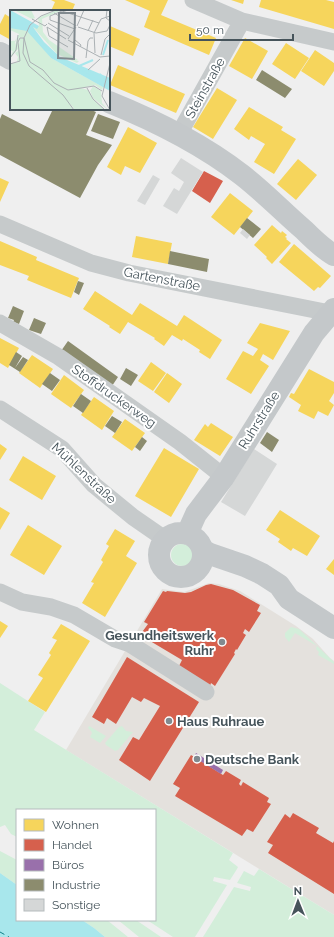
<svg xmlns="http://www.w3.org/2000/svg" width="334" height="937" font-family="Raleway,sans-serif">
<rect width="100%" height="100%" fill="#efefef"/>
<!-- commercial -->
<path fill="#e4e1dd" d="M 209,583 L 219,584 L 240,591 L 296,626 L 313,639 L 330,658 L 334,661 L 334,915 L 66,750 L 162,589 L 184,592 Z"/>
<!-- green -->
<path fill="#d3eeda" d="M171 555a11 11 0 1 1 22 0a11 11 0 1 1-22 0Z
M 291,627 L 299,629 L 334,662 L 334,664 L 318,655 L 319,652 L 316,649 L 317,646 L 295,633 L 289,642 L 285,637 L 285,633 Z
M 0,683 L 45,712 L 34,730 L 233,853 L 229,860 L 238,867 L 237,869 L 230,880 L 214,877 L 213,881 L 227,885 L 195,937 L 173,937 L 147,920 L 155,920 L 155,810 L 17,810 L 17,837 L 11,834 L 5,825 L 0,827 Z
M 89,726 L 106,736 L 100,743 L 90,737 L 92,733 L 91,731 L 88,728 Z
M 122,726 L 126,731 L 133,732 L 118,750 L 115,751 L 106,745 L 105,743 L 119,727 Z
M 0,851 L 17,860 L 17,885 L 0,873 Z
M 259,869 L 334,915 L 334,937 L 203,937 L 234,887 L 250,891 L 251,887 L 237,883 L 244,871 L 254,876 Z
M 82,920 L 107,920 L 128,937 L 105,937 L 94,928 Z
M 118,920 L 136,920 L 161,937 L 139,937 Z"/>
<!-- water -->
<path fill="#a8e7ec" d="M 0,873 L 17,885 L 17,920 L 82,920 L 94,928 L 105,937 L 0,937 Z"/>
<!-- homes -->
<path fill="#f6d55c" d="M 51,0 L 64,0 L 75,4 L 72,11 L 51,11 L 55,2 Z
M 125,0 L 168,0 L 161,15 L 216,38 L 209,55 L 144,27 L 150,11 Z
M 231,0 L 244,0 L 243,4 Z
M 261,0 L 326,0 L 334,2 L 334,29 L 259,7 Z
M 5,14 L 11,18 L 11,40 L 0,34 L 0,24 Z
M 110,26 L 140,39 L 133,56 L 109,46 L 109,30 Z
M 245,38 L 268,51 L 252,79 L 229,66 Z
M 286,43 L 309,58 L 295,79 L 272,64 Z
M 315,50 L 334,63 L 334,71 L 324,86 L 301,71 Z
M 118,65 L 185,94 L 176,113 L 110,85 Z
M 217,88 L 237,100 L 213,139 L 193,127 Z
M 249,107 L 283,127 L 281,130 L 296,139 L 274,174 L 254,162 L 265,144 L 251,136 L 249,140 L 234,129 Z
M 128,127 L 157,143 L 140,173 L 125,166 L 121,175 L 107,167 Z
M 298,159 L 317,175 L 296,200 L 277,184 Z
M 0,178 L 9,182 L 0,202 Z
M 230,193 L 253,211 L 234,235 L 211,217 Z
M 272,225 L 281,233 L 282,231 L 287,235 L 285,237 L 287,238 L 286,239 L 291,243 L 272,264 L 266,258 L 267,257 L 254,245 Z
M 136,236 L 172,243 L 168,264 L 132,257 Z
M 0,241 L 37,257 L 36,260 L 79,278 L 71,298 L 27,280 L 29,276 L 0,265 Z
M 294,244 L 331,276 L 320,288 L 318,287 L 314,291 L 279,262 Z
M 95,291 L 132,315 L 140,303 L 177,326 L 184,315 L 222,340 L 210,359 L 199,352 L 200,350 L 183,339 L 182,341 L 172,335 L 164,346 L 154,339 L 155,338 L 128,322 L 120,334 L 109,327 L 110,326 L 83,309 Z
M 260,323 L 290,331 L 273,360 L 263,354 L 260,360 L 269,366 L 251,394 L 226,379 L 243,351 L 253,356 L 258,349 L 247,343 Z
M 0,338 L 19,348 L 8,368 L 0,363 Z
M 32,355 L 53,369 L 40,388 L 19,373 Z
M 151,362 L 166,373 L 153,391 L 138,381 Z
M 309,369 L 334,382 L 334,393 L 329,401 L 334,405 L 328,416 L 318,411 L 314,419 L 298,411 L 301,405 L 289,397 L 291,393 L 294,394 Z
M 167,373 L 182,384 L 169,403 L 154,392 Z
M 64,375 L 84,390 L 71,408 L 51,394 Z
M 94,397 L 114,411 L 102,430 L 81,415 Z
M 125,419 L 145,433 L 132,451 L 112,437 Z
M 211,423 L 233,437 L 220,456 L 194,440 L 205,424 L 208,427 Z
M 0,444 L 7,449 L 0,460 Z
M 164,448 L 199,469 L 171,517 L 135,496 Z
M 23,456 L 56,476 L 42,500 L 9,480 Z
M 0,507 L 10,513 L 0,530 Z
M 280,510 L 320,536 L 307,556 L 293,548 L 291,551 L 278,542 L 280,539 L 266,530 Z
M 28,525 L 62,546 L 44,575 L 10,555 Z
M 115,529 L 135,541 L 126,556 L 137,563 L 105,617 L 82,603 L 94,583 L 91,582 L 103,562 L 101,560 L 109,546 L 106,544 Z
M 334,559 L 334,575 L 326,569 Z
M 0,621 L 8,626 L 0,638 Z
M 61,624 L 90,641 L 46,712 L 28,701 L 43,678 L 38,675 L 51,655 L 49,653 L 57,640 L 52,638 Z"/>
<!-- shops -->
<path fill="#d6604d" d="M 204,171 L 223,181 L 210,203 L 192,191 Z
M 211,584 L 233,590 L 260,605 L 257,611 L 261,613 L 249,632 L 245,629 L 243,633 L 246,635 L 237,650 L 236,649 L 234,653 L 235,654 L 215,686 L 211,683 L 210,686 L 179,666 L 182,660 L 140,635 L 148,624 L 144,622 L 163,591 L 166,592 L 167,591 L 185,593 L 191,592 L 206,585 Z
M 127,657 L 199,702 L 150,781 L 119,760 L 133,737 L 139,740 L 160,706 L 144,698 L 141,702 L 132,697 L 116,724 L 107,718 L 104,724 L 92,717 Z
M 191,755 L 223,775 L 226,771 L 241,780 L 239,784 L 241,786 L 243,782 L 269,798 L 267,802 L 271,804 L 253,832 L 247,829 L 242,836 L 175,796 L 180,788 L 173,784 Z
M 293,813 L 319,828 L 316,833 L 333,843 L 334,841 L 334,894 L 268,853 L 273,845 L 267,842 L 285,814 L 290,818 Z"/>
<!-- offices -->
<path fill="#9970ab" d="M 196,753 L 223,770 L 221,774 L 194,757 Z"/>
<!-- industry -->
<path fill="#8c8c6e" d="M 262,70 L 292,89 L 285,98 L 256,80 Z
M 53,109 L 89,109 L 96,112 L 86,135 L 112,145 L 98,165 L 80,198 L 0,155 L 0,119 L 2,114 L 41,134 Z
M 98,114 L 120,122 L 113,139 L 91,131 Z
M 247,218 L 261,229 L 253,238 L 240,227 Z
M 170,251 L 209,259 L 207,272 L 168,264 Z
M 78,281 L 84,283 L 79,295 L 74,292 Z
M 13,306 L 24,311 L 19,324 L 13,322 L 14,320 L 8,318 Z
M 34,318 L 46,323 L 41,334 L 29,330 Z
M 68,341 L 118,377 L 112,386 L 61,351 Z
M 16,352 L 22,356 L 15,368 L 23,357 L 28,360 L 20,372 L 9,365 Z
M 126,368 L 138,375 L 131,386 L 120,379 Z
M 50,373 L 60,380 L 52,391 L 42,384 Z
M 81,394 L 91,401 L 83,413 L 73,406 Z
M 112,416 L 122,422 L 115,433 L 105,426 Z
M 267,432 L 279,440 L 272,452 L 260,443 Z
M 142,437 L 147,441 L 140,451 L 135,447 Z"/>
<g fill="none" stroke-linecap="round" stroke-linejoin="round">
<!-- ferry -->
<path stroke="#0f7f87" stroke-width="1" stroke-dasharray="5 4" stroke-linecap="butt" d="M 0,932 L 9,937"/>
</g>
<!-- building -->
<path fill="#d5d7d7" d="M 181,158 L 203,172 L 177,214 L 163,206 L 174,188 L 179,191 L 184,182 L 171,173 Z
M 153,175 L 160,179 L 145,205 L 137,201 Z
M 243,229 L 250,235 L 247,239 L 240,233 Z
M 254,449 L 277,464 L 245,516 L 221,502 Z"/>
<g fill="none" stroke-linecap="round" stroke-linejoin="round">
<!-- minor -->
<path stroke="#c6cacb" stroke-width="17" d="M 193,0 L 242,21 L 334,42
M 179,134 L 242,21
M 0,224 L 91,263 L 129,273 L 330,313
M 0,323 L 59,357 L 180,442 L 224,477
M 0,409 L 62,449 L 94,485 L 133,517 L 159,535 L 165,540
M 0,592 L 22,602 L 51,607 L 74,615 L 115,639 L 130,644 L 206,692"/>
<!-- major -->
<path stroke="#c4c8ca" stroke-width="22" d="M 0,53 L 11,59
M 109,102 C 156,121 202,144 242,175 C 264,192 283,212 304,230 C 313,239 323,249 334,255
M159 555a22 22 0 1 1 44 0a22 22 0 1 1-44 0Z
M 187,534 L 196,514 L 224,477 L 314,333 L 334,309
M 203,550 L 210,554 L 245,566 L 262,574 L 279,585 L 289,599 L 334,628"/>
</g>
<!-- markers -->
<g fill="#818a8f" stroke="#fff" stroke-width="1.5">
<circle cx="222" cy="642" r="4"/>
<circle cx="169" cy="721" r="4"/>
<circle cx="197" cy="759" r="4"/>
</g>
<g text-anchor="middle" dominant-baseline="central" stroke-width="4" stroke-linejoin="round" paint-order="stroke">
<!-- street labels -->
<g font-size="13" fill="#46545b" stroke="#fff">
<text transform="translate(205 88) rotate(-61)">Steinstraße</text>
<text transform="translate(162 279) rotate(11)">Gartenstraße</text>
<text transform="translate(114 396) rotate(35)">Stoffdruckerweg</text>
<text transform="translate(259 420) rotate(-58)">Ruhrstraße</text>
<text transform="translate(84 473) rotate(43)">Mühlenstraße</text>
</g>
<!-- poi labels -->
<g font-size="13" font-weight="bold" fill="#46545b" stroke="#fff" text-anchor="start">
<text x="214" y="635" text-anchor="end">Gesundheitswerk<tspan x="214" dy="15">Ruhr</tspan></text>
<text x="177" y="721">Haus Ruhraue</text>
<text x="205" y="759">Deutsche Bank</text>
</g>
</g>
<!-- overview -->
<g transform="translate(10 10)">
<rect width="100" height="100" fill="#efefef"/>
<path d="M 4,0 L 21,0 L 25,8 L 22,9 ZM 47,0 L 52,0 L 32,9 L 33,22 L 39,30 L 68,50 L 65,50 L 69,51 L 67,53 L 47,44 L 23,17 L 29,16 L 28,8 ZM 0,15 L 17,18 L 41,48 L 93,77 L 92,80 L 85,75 L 71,78 L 78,80 L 83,89 L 95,100 L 65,100 L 58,91 L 64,100 L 1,100 L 0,54 L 10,52 L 7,51 L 8,47 L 5,43 L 8,41 L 10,29 L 14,27 L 9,28 L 8,39 L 0,48 L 3,41 L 0,40 L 0,31 L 4,31 L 0,29 L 5,31 L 7,27 L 6,31 L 5,32 L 5,35 L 9,24 L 0,20 ZM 83,76 L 91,81 L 92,93 L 98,100 L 83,88 L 80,81 Z" fill="#d3eeda"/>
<path d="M 0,0 L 29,16 L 27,19 L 23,17 L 34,32 L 50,47 L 100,68 L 100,81 L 41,48 L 17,21 L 0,18 Z" fill="#a8e7ec"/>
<path fill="none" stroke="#a8e7ec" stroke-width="2" d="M 0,9 L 16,14 L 32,35 L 46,47 L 87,67 L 91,64M 93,45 L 98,30M 69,56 L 83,50"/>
<path fill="none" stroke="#abb1b4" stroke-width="1" d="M 46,0 L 31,6 L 20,15 L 14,28 L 13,43 L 19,56 L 53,85 L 64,100M 97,0 L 96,8 L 100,11M 44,3 L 66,16M 45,4 L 52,1 L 89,13M 45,4 L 40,6 L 40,10 L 65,19M 22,9 L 35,16 L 37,14M 38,13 L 59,26M 67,16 L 74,0M 37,17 L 39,26 L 58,37M 37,17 L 56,29M 68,17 L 86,23 L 97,21 L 100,15M 78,21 L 83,10M 58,29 L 66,17M 58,30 L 90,47 L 100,46M 63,33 L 65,30 L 71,35 L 70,37M 85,43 L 84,23 L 91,9 L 100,6M 91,45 L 95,29 L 100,24M 0,48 L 6,40 L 8,25M 76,48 L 78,31 L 80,28 L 83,28M 0,54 L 10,51 L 8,32 L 10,28 L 14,28 L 20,52 L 33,60 L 44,73 L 58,80 L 84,76 L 92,81M 78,60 L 90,49M 77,78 L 83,89 L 95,100M 100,100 L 92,86 L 100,53"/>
<path fill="#818a8f" fill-opacity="0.15" stroke="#818a8f" stroke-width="2" d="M 49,3 L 65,3 L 64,49 L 48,48 Z"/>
<rect width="100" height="100" fill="none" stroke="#46545b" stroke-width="2"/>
</g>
<!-- legend -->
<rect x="16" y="809" width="140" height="112" fill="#ffffff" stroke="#b5bbbd"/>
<rect x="24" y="819" width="20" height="12" fill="#f6d55c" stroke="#b5bbbd"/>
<text x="52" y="829" font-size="12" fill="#46545b">Wohnen</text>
<rect x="24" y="839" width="20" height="12" fill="#d6604d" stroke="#b5bbbd"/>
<text x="52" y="849" font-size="12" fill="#46545b">Handel</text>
<rect x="24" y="859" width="20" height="12" fill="#9970ab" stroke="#b5bbbd"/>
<text x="52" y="869" font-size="12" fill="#46545b">Büros</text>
<rect x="24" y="879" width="20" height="12" fill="#8c8c6e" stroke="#b5bbbd"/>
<text x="52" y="889" font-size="12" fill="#46545b">Industrie</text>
<rect x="24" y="899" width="20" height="12" fill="#d5d7d7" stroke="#b5bbbd"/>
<text x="52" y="909" font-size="12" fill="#46545b">Sonstige</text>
<!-- north arrow -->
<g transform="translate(298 901) rotate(359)" stroke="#ffffff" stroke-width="3" paint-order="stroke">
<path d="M0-3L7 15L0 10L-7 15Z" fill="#46545b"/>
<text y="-6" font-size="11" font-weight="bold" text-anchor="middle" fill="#46545b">N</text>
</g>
<!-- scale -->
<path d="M190 34v6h103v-6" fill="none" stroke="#46545b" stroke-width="2"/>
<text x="196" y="34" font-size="12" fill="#46545b" stroke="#ffffff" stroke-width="3" paint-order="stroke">50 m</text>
</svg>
